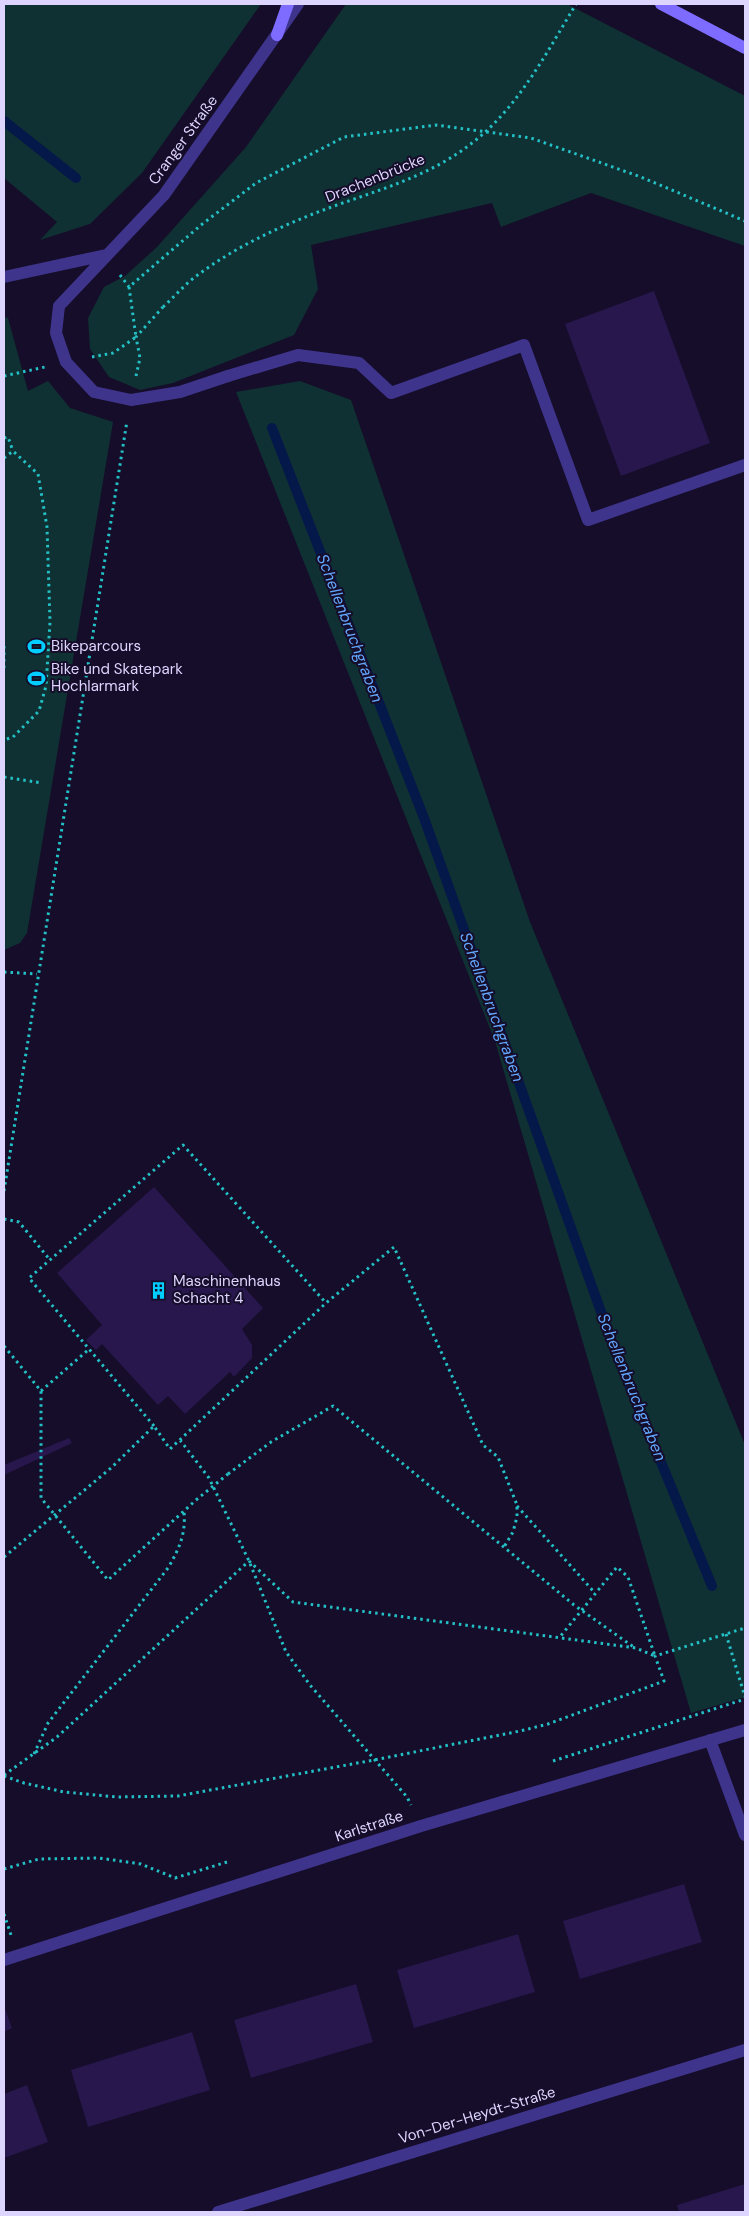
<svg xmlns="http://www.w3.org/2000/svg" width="749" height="2216" font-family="'DM Sans',sans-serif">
<rect width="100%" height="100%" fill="#150d29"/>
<!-- green -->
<path fill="#103133" d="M 4,4 L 261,4 L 142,173 L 90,224 L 40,240 L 57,222 L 4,178 Z
M 346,4 L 567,4 L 745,96 L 745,246 L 591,193 L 501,227 L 492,203 L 311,245 L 318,289 L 294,335 L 173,383 L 140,390 L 109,377 L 90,349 L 88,318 L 104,287 L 125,276 L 157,247 L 246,147 Z
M 4,317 L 8,318 L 28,391 L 48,381 L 70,408 L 113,422 L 27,933 L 20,943 L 4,950 Z
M 300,381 L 351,400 L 530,922 L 745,1445 L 745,1697 L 691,1713 L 495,1041 L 236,392 Z"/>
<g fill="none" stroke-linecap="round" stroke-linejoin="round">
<!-- stream -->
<path stroke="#05184a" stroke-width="10" d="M 4,121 L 76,178
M 272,428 L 424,818 L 614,1348 L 712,1586"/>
</g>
<!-- building -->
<path fill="#27174c" d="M 654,291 L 710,443 L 621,476 L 565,324 Z
M 154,1187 L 263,1308 L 242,1329 L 252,1345 L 252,1358 L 234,1377 L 230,1372 L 185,1414 L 168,1396 L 158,1405 L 102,1344 L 96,1350 L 86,1340 L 102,1325 L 57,1273 Z
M 69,1438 L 72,1443 L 4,1475 L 4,1465 Z
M 684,1884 L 702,1942 L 580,1979 L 563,1921 Z
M 518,1934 L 535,1992 L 414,2028 L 397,1970 Z
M 356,1984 L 373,2042 L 251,2078 L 234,2020 Z
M 4,2006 L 12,2028 L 4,2032 Z
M 192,2032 L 210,2090 L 88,2127 L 71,2070 Z
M 27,2085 L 48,2142 L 4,2158 L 4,2094 Z
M 745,2184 L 745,2212 L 679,2212 L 677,2205 Z"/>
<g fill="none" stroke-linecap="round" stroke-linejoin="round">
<!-- path -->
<path stroke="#23c0c5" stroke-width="3" stroke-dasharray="2.5 4" stroke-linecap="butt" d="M 120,275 L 129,287
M 92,357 L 113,353 L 136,337 L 129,287 L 201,225 L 256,183 L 344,137 L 436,125 L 531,138 L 641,177 L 745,221
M 4,376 L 45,367
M 136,376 L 140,358 L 136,337 L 163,307
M 4,438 L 8,437 L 13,451
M 4,458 L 13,451 L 38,474 L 47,527 L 50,622 L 46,686 L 39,711 L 13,737 L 4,740
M 4,646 L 4,670
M 4,777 L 42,783
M 4,972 L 37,974
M 4,1191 L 127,421
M 4,1219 L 19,1222 L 50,1260
M 4,1346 L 41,1391 L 41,1498 L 108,1580 L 196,1500
M 41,1391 L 88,1350
M 154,1426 L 29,1278 L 183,1145 L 326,1303
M 180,1440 L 209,1478 L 249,1561 L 286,1652 L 310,1685 L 407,1797 L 411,1805
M 228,1474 L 271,1442 L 333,1406 L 574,1605 L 635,1648
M 517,1506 L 595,1593
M 4,1557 L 111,1468 L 154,1426 L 170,1449 L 326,1303 L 394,1247 L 483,1445 L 498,1457 L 517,1505 L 517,1517 L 513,1532 L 504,1547
M 249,1561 L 293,1602 L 636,1648 L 655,1656 L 628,1577 L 617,1567 L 559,1638
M 726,1634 L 745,1697
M 34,1754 L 48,1723 L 168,1568 C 179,1549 186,1534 184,1512
M 553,1761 L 745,1699
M 4,1775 L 57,1737 L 249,1561
M 4,1776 L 24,1783 L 64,1792 L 117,1797 L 178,1796 L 374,1760 L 520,1731 L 548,1724 L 664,1681 L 655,1656 L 745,1628
M 4,1869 L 39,1859 L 99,1858 L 141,1864 L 175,1878 L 227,1862
M 4,1914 L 11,1935"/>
<!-- lane -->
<path stroke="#3f348c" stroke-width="12" d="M 228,376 L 298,355 L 359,363 L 391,393 L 524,345 L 588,520 L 745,465"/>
<!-- street -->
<path stroke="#3f348c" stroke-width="12" d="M 4,277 L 106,255
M 228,376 L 180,392 L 131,400 L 94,392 L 66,362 L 56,333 L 59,306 L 164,195 L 298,4
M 710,1740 L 745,1835
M 4,1960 L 421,1826 L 745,1730
M 218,2212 L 745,2050"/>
<!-- secondary -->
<path stroke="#7d6cff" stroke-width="12" d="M 661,4 L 745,48
M 277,35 L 288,4"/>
<!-- path-bridge -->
<path stroke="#23c0c5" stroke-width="3" stroke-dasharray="2.5 4" stroke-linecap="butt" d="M 163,307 C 175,296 186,283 199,274 C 229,252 262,235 296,221 C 355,195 420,184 472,143 C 518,108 547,52 576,4
M 196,1500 L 228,1474"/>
</g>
<!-- icons -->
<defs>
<symbol id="stadium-bare" viewBox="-9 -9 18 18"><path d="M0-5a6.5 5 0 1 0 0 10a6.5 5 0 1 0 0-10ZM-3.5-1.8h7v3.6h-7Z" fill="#01ceff" stroke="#150d29" stroke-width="2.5" paint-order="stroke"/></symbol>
<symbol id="building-bare" viewBox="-9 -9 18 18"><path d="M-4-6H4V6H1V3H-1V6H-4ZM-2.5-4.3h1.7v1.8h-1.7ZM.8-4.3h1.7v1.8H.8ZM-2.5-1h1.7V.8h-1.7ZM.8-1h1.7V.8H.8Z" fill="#01ceff" stroke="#150d29" stroke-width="2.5" paint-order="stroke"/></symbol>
</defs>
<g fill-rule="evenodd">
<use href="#stadium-bare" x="24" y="634" width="25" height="25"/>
<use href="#stadium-bare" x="24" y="666" width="25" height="25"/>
<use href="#building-bare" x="146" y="1278" width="25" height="25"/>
</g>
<g text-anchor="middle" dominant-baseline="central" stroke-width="4" stroke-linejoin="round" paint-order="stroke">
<!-- street labels -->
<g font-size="15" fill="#ded5ff" stroke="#150d29">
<text transform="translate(183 140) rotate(-54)">Cranger Straße</text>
<text transform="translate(375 178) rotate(-22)">Drachenbrücke</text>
<text transform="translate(369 1826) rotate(-18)">Karlstraße</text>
<text transform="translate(477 2115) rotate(-17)">Von-Der-Heydt-Straße</text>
</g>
<!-- poi labels -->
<g font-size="15" fill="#ded5ff" stroke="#150d29" text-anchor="start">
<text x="51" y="646">Bikeparcours</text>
<text x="51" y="669">Bike und Skatepark<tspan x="51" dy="17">Hochlarmark</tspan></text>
<text x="173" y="1281">Maschinenhaus<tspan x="173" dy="17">Schacht 4</tspan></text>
</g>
<!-- water labels -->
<g font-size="16" font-style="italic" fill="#63a8ff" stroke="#150d29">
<text transform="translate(350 628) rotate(69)">Schellenbruchgraben</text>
<text transform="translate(492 1007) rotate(70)">Schellenbruchgraben</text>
<text transform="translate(632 1387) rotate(68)">Schellenbruchgraben</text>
</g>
</g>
<!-- border -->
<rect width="749" height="2216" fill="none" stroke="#ded5ff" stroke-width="10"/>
</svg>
